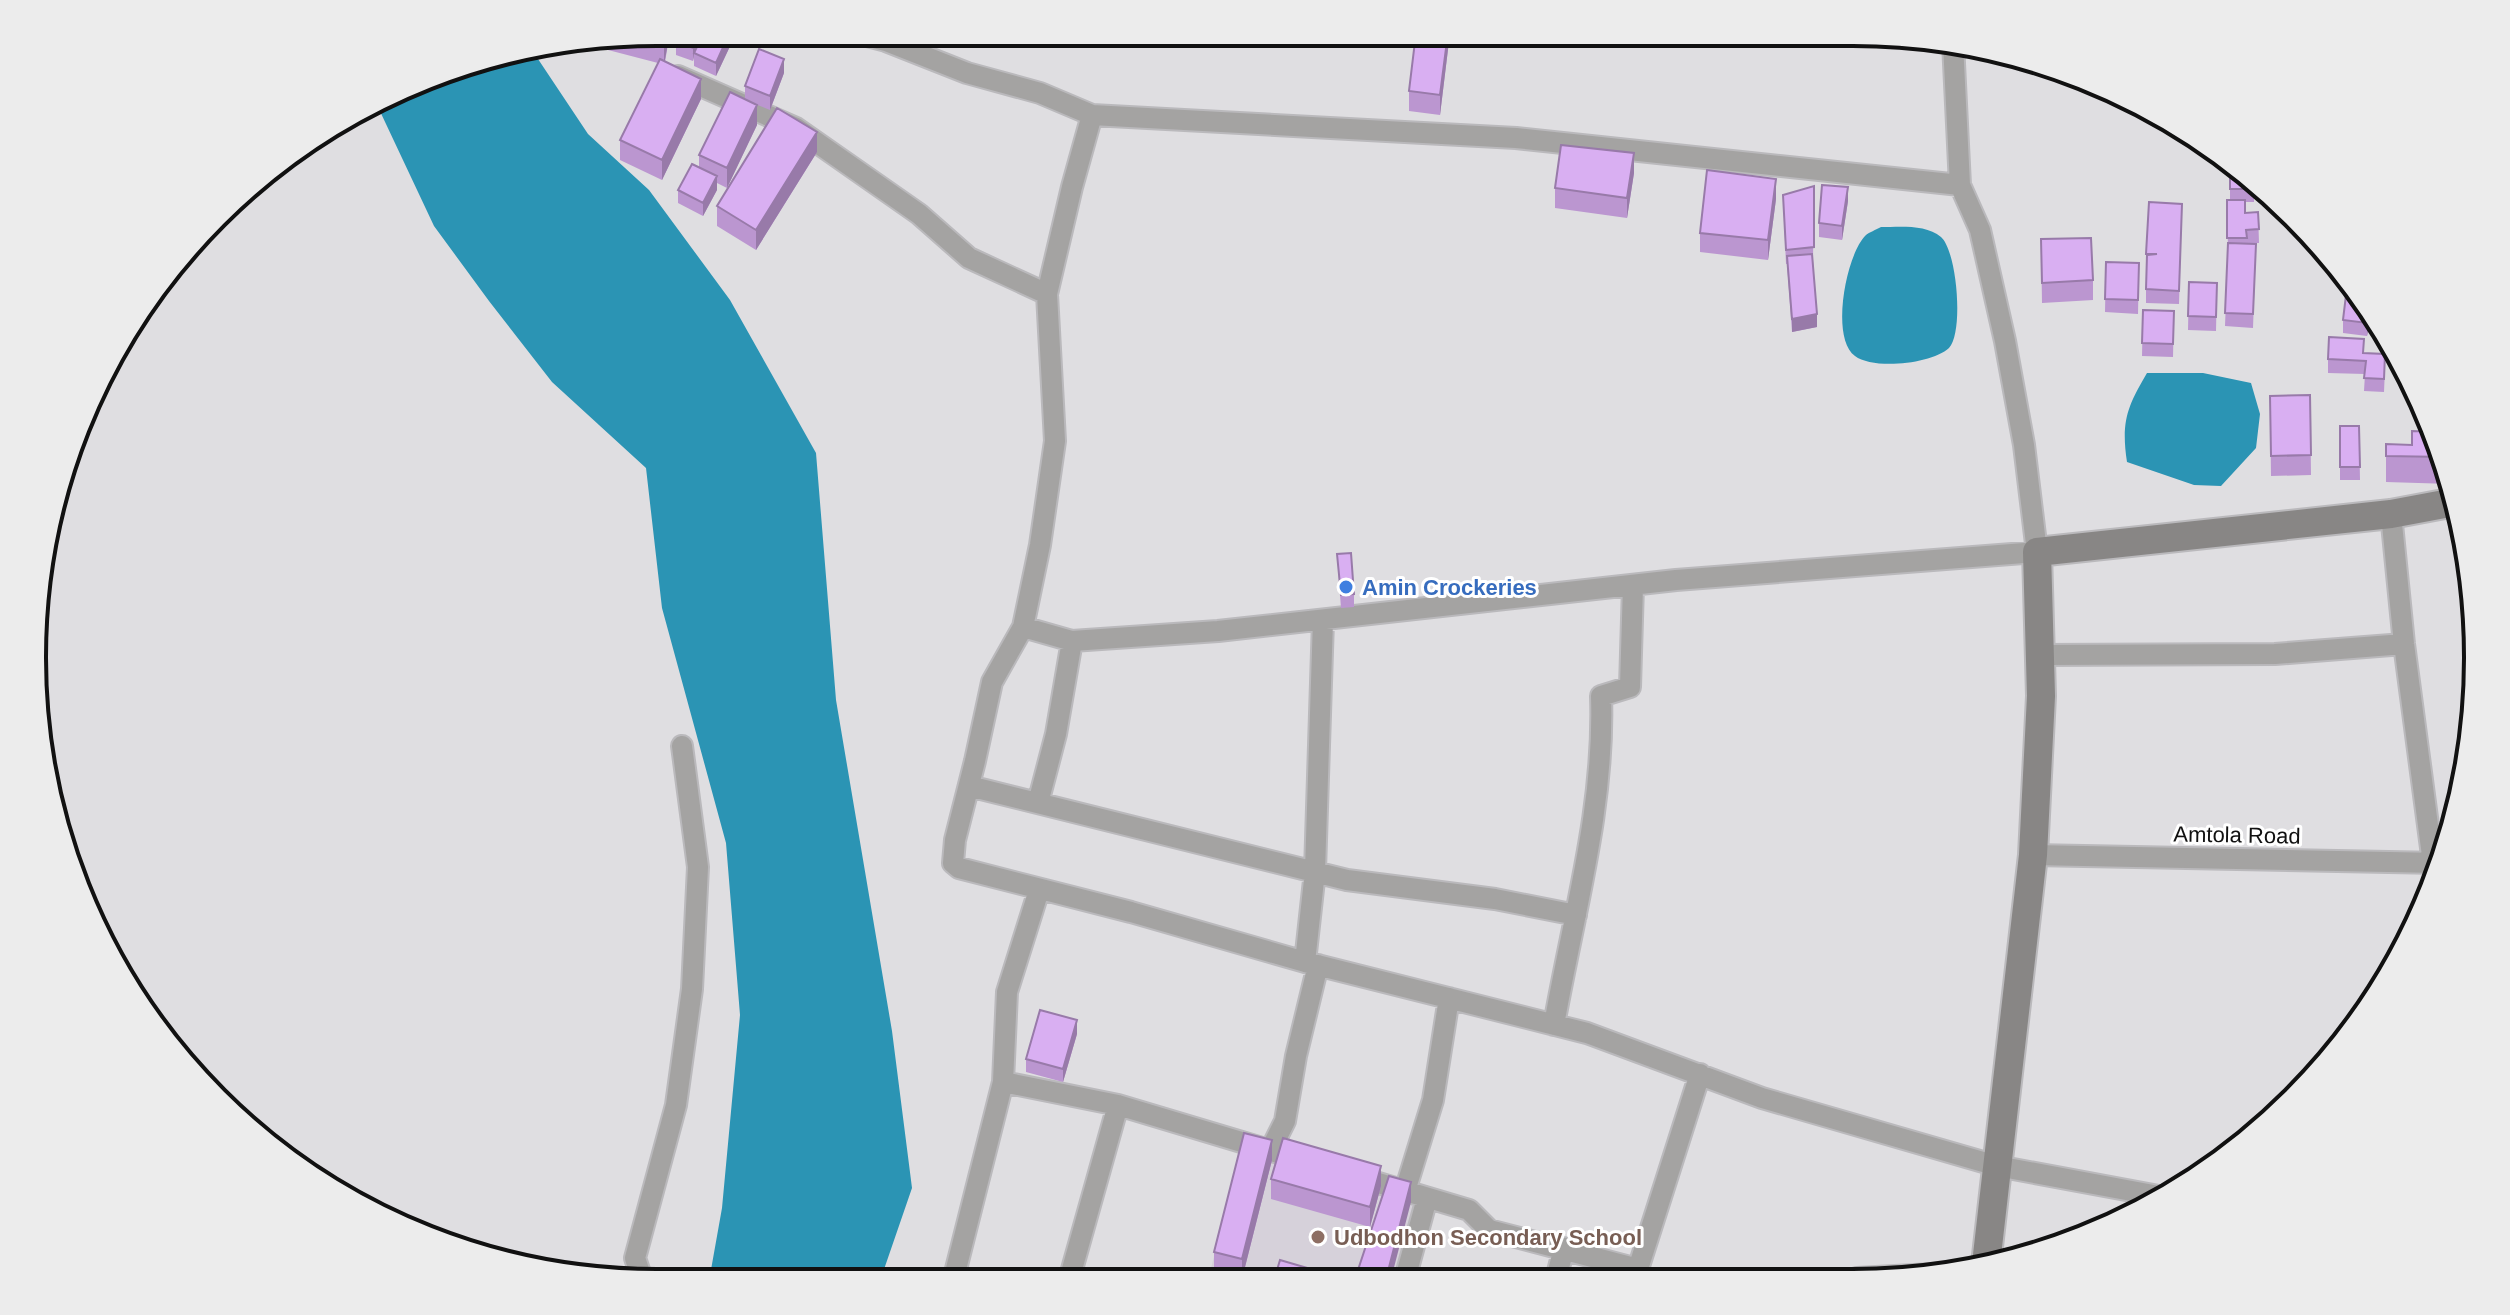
<svg xmlns="http://www.w3.org/2000/svg" width="2510" height="1315" font-family="Helvetica,sans-serif">
<rect width="100%" height="100%" fill="#dfdee1"/>
<!-- built -->
<path fill="#d6d1da" d="M 1243,1143 L 1427,1198 L 1405,1279 L 1208,1280 Z"/>
<!-- water -->
<path fill="#2b94b4" d="M 534,53 L 588,134 L 649,190 L 730,300 L 816,453 L 836,700 L 892,1031 L 912,1188 L 880,1281 L 709,1281 L 722,1208 L 740,1015 L 726,843 L 662,608 L 646,468 L 552,382 L 489,301 L 434,226 L 378,107 L 456,65 Z
M 1881,227 C 1900,227 1926,224 1941,237 C 1957,251 1964,332 1949,348 C 1932,364 1873,370 1855,356 C 1830,338 1846,256 1865,236 C 1869,232 1876,230 1881,227 Z
M 2147,373 L 2203,373 L 2251,383 L 2260,414 L 2256,448 L 2221,486 L 2194,485 L 2127,462 C 2121,422 2127,407 2147,373 Z"/>
<g fill="none" stroke-linecap="round" stroke-linejoin="round">
<defs>
<path id="minor" d="M 851,32 L 886,41 L 967,73 L 1040,93 L 1092,115 L 1516,138 L 1960,185
M 678,76 L 796,128 L 919,214 L 969,258 L 1047,294
M 1092,115 L 1072,187 L 1047,294 L 1055,441 L 1040,545 L 1023,627 L 992,682 L 975,761 L 955,840 L 953,863 L 959,868 L 1131,912 L 1305,962 L 1587,1033 L 1762,1098 L 1997,1166 L 2164,1197
M 2391,514 L 2404,644 L 2433,863
M 1023,627 L 1072,641 L 1218,631 L 1676,580 L 2037,552 L 2024,445 L 2005,341 L 1980,230 L 1960,185 L 1953,43
M 2040,655 L 2275,654 L 2404,644
M 969,786 L 1347,880 L 1495,899 L 1576,915
M 1038,803 L 1056,734 L 1072,641
M 2033,855 L 2440,863
M 1305,962 L 1315,871 L 1323,620
M 1554,1025 C 1573,916 1605,808 1601,696 L 1630,687 L 1633,585
M 1003,1082 L 1118,1105 L 1305,1161
M 1270,1151 L 1285,1121 L 1296,1056 L 1318,965
M 1355,1176 L 1469,1210 L 1489,1230 L 1638,1269 L 1700,1074
M 1405,1191 L 1433,1100 L 1449,998
M 1857,1278 L 1952,1273
M 1405,1279 L 1427,1198
M 1556,1279 L 1564,1248
M 1069,1280 L 1118,1105
M 953,1281 L 1003,1082 L 1007,992 L 1039,890
M 643,1282 L 635,1258 L 676,1105 L 692,989 L 698,867 L 682,746"/>
<path id="secondary" d="M 1986,1264 L 2033,855 L 2041,696 L 2037,552 L 2391,514 L 2455,502"/>
</defs>
<!-- minor casing -->
<use href="#minor" stroke="#bab9bc" stroke-width="24"/>
<!-- secondary casing -->
<use href="#secondary" stroke="#bab9bc" stroke-width="32"/>
<!-- minor -->
<use href="#minor" stroke="#a4a3a2" stroke-width="20"/>
<!-- secondary -->
<use href="#secondary" stroke="#888685" stroke-width="28"/>
</g>
<!-- wall -->
<path fill="#bb96d0" d="M 658,32 L 670,32 L 665,62 L 701,99 L 662,180 L 620,160 L 620,140 L 658,63 L 585,44 Z
M 732,32 L 732,42 L 716,76 L 694,66 L 694,57 L 693,61 L 676,55 L 676,41 Z
M 1416,33 L 1450,33 L 1440,115 L 1409,111 L 1409,91 Z
M 1471,33 L 1604,33 L 1603,44 Z
M 784,73 L 770,110 L 755,104 L 757,125 L 727,188 L 717,183 L 717,190 L 703,216 L 678,203 L 678,190 L 699,167 L 699,155 L 745,99 L 745,86 Z
M 817,152 L 756,250 L 717,226 L 717,206 Z
M 2232,161 L 2254,181 L 2254,202 L 2245,202 L 2245,213 L 2258,212 L 2259,243 L 2247,243 L 2256,244 L 2253,328 L 2225,326 L 2228,251 L 2227,200 L 2230,200 L 2230,162 L 2232,162 Z
M 1634,173 L 1627,218 L 1555,208 L 1555,188 Z
M 1814,186 L 1813,260 L 1817,327 L 1792,332 L 1787,264 L 1786,264 L 1783,195 Z
M 1776,199 L 1768,260 L 1700,252 L 1700,233 Z
M 1848,201 L 1842,240 L 1819,237 L 1819,223 Z
M 2182,204 L 2179,304 L 2146,303 L 2146,254 Z
M 2041,239 L 2093,280 L 2093,300 L 2042,303 Z
M 2106,262 L 2139,263 L 2138,314 L 2105,312 Z
M 2189,282 L 2217,283 L 2216,331 L 2188,330 Z
M 2354,288 L 2371,312 L 2367,336 L 2343,333 L 2343,320 Z
M 2143,310 L 2174,311 L 2173,357 L 2142,356 Z
M 2364,353 L 2385,368 L 2384,392 L 2364,391 L 2365,374 L 2328,373 L 2328,359 Z
M 2310,395 L 2311,475 L 2271,476 L 2270,396 Z
M 2340,426 L 2359,426 L 2360,480 L 2340,480 Z
M 2386,444 L 2412,445 L 2445,457 L 2451,484 L 2386,482 Z
M 1337,554 L 1354,594 L 1354,607 L 1341,608 Z
M 1077,1034 L 1063,1082 L 1026,1072 L 1026,1059 Z
M 1272,1160 L 1242,1279 L 1214,1272 L 1214,1252 Z
M 1271,1179 L 1381,1186 L 1370,1227 L 1271,1199 Z"/>
<!-- shaded-wall -->
<path fill="#987aa9" d="M 665,32 L 670,32 L 664,65 L 664,39 Z
M 699,32 L 705,32 L 694,53 L 693,61 L 693,48 Z
M 730,32 L 732,32 L 732,42 L 716,76 L 716,63 Z
M 1448,33 L 1450,33 L 1440,115 L 1440,95 Z
M 784,59 L 784,73 L 770,110 L 770,96 Z
M 701,79 L 701,99 L 662,180 L 662,160 Z
M 757,105 L 757,125 L 727,188 L 727,168 Z
M 817,132 L 817,152 L 756,250 L 756,230 Z
M 1634,153 L 1634,173 L 1627,218 L 1627,198 Z
M 717,176 L 717,190 L 703,216 L 703,203 Z
M 1776,179 L 1776,199 L 1768,260 L 1768,240 Z
M 1848,187 L 1848,201 L 1842,240 L 1842,226 Z
M 2369,310 L 2371,312 L 2367,336 L 2367,323 Z
M 1817,314 L 1817,327 L 1792,332 L 1792,319 Z
M 1077,1020 L 1077,1034 L 1063,1082 L 1063,1069 Z
M 1272,1140 L 1272,1160 L 1242,1279 L 1242,1259 Z
M 1381,1166 L 1381,1186 L 1370,1227 L 1370,1207 Z
M 1411,1182 L 1411,1202 L 1391,1279 L 1386,1279 Z"/>
<!-- building -->
<path fill="#d9aff2" stroke="#987aa9" stroke-width="2" d="M 658,32 L 665,32 L 664,39 L 646,34 Z
M 680,32 L 699,32 L 693,48 L 676,41 Z
M 704,32 L 730,32 L 716,63 L 694,53 Z
M 1416,33 L 1448,33 L 1440,95 L 1409,91 Z
M 759,49 L 784,59 L 770,96 L 745,86 Z
M 660,59 L 701,79 L 662,160 L 620,140 Z
M 730,92 L 757,105 L 727,168 L 699,155 Z
M 777,108 L 817,132 L 756,230 L 717,206 Z
M 1561,145 L 1634,153 L 1627,198 L 1555,188 Z
M 2230,162 L 2235,162 L 2254,181 L 2254,189 L 2230,189 Z
M 692,164 L 717,176 L 703,203 L 678,190 Z
M 1707,170 L 1776,179 L 1768,240 L 1700,233 Z
M 1822,185 L 1848,187 L 1842,226 L 1819,223 Z
M 1814,186 L 1814,247 L 1786,250 L 1783,195 Z
M 2227,200 L 2245,200 L 2245,213 L 2258,212 L 2259,229 L 2246,230 L 2247,238 L 2227,238 Z
M 2149,202 L 2182,204 L 2179,291 L 2146,289 L 2147,255 L 2157,254 L 2146,254 Z
M 2091,238 L 2093,280 L 2042,283 L 2041,239 Z
M 2228,243 L 2256,244 L 2253,314 L 2225,313 Z
M 1812,254 L 1817,314 L 1792,319 L 1787,256 Z
M 2106,262 L 2139,263 L 2138,300 L 2105,299 Z
M 2189,282 L 2217,283 L 2216,317 L 2188,316 Z
M 2347,287 L 2354,288 L 2369,310 L 2367,323 L 2343,320 Z
M 2143,310 L 2174,311 L 2173,344 L 2142,343 Z
M 2329,337 L 2364,339 L 2363,353 L 2385,354 L 2384,379 L 2364,378 L 2366,361 L 2328,359 Z
M 2310,395 L 2311,455 L 2271,456 L 2270,396 Z
M 2340,426 L 2359,426 L 2360,467 L 2340,467 Z
M 2412,431 L 2434,432 L 2445,457 L 2386,456 L 2386,444 L 2412,445 Z
M 1351,553 L 1354,594 L 1341,595 L 1337,554 Z
M 1040,1010 L 1077,1020 L 1063,1069 L 1026,1059 Z
M 1244,1133 L 1272,1140 L 1242,1259 L 1214,1252 Z
M 1283,1138 L 1381,1166 L 1370,1207 L 1271,1179 Z
M 1389,1176 L 1411,1182 L 1386,1279 L 1355,1279 Z
M 1280,1260 L 1345,1279 L 1274,1280 Z"/>
<!-- markers -->
<circle fill="#3f7fe0" stroke="#fff" stroke-width="3" cx="1346" cy="587" r="8"/>
<circle fill="#8d6e63" stroke="#fff" stroke-width="3" cx="1318" cy="1237" r="8"/>
<g text-anchor="middle" dominant-baseline="central" stroke-width="6" stroke-linejoin="round" paint-order="stroke">
<!-- shop labels -->
<g font-size="22" font-weight="bold" fill="#366cbe" stroke="#fff" text-anchor="start">
<text x="1362" y="587">Amin Crockeries</text>
</g>
<!-- street labels -->
<g font-size="22" fill="#111" stroke="#fff">
<text transform="translate(2237 835) rotate(1)">Amtola Road</text>
</g>
<!-- education labels -->
<g font-size="22" font-weight="bold" fill="#785e54" stroke="#fff" text-anchor="start">
<text x="1334" y="1237">Udbodhon Secondary School</text>
</g>
</g>
<!-- crop -->
<path d="M0 0H2510V1315H0ZM657 46H1853A611 611 0 0 1 2464 657V658A611 611 0 0 1 1853 1269H657A611 611 0 0 1 46 658V657A611 611 0 0 1 657 46Z" fill="#ececec" fill-rule="evenodd"/>
<path fill="none" stroke="#111" stroke-width="4" d="M657 46H1853A611 611 0 0 1 2464 657V658A611 611 0 0 1 1853 1269H657A611 611 0 0 1 46 658V657A611 611 0 0 1 657 46Z"/>
</svg>
